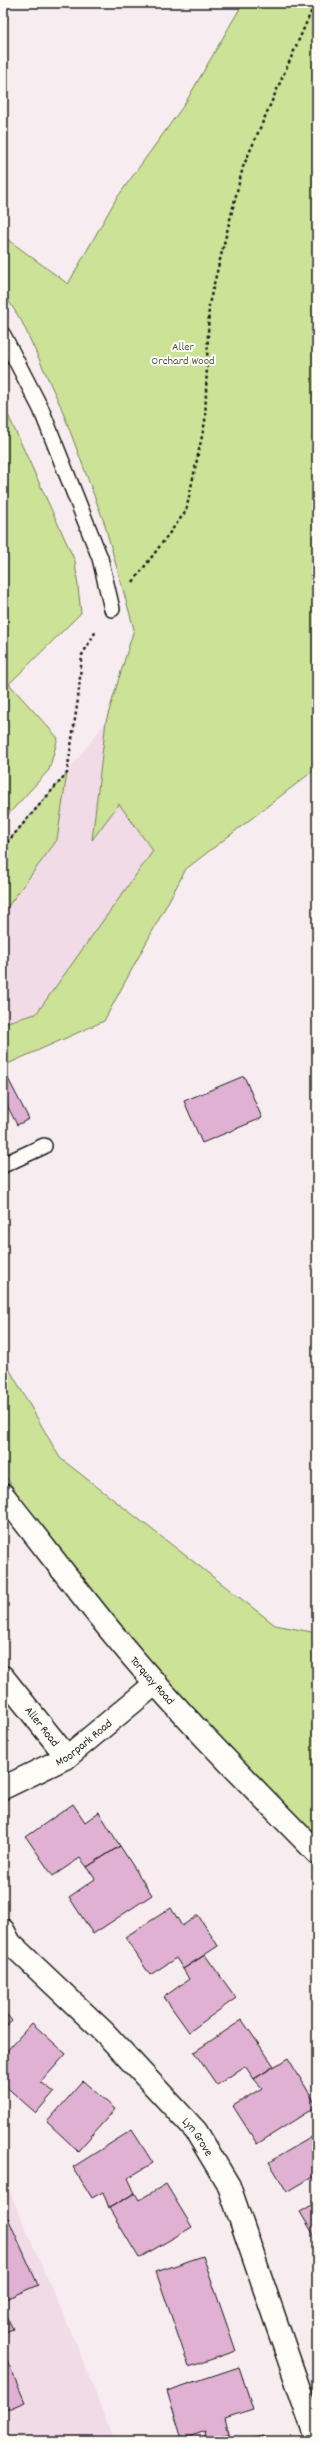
<svg xmlns="http://www.w3.org/2000/svg" width="320" height="2444" font-family="Dekko,sans-serif">
  <rect width="100%" height="100%" fill="#f7edf0"/>
  <filter id="ink" filterUnits="userSpaceOnUse"><feTurbulence type="fractalNoise" baseFrequency=".025" numOctaves="2"/><feDisplacementMap in="SourceGraphic" scale="8" xChannelSelector="R" yChannelSelector="G"/><feConvolveMatrix kernelMatrix="1 2 1 2 8 2 1 2 1" color-interpolation-filters="sRGB"/></filter>
  <g filter="url(#ink)">
    <path fill="#f0dbe7" d="M106,721L92,839L119,804L154,851L36,1014L3,1023V913L57,840L67,773Z
      M3,2177L78,2348L114,2441H3Z"/>
    <path fill="#cbe297" stroke="#747f5a" d="M243,3H317V768L186,869L104,1021L3,1066V1023L36,1014L153,851L119,804L92,840L106,721L134,629L104,522L61,407L22,322L3,292V236L68,284L116,199L184,105Z
      M3,404L75,561L81,613L9,684L58,738L49,770L3,820Z
      M67,773L57,840L3,913V847Z
      M3,1358L60,1458L275,1625L317,1633V1853L115,1635L3,1473Z"/>
    <path fill="#e0b1d2" stroke="#1c1c1c" d="M3,1069L29,1119L17,1125L3,1097Z
      M244,1076L262,1118L202,1143L184,1101Z
      M73,1804L85,1822L99,1812L120,1846L87,1867L80,1858L53,1876L26,1837Z
      M120,1846L152,1895L93,1934L69,1897L95,1879L87,1867Z
      M171,1908L182,1926L198,1915L218,1946L183,1969L176,1958L150,1975L125,1937Z
      M205,1955L236,1998L189,2032L164,1997L189,1979L183,1969Z
      M3,2010L12,2021L3,2029Z
      M242,2020L274,2066L254,2079L245,2066L217,2085L194,2052Z
      M32,2023L66,2054L41,2082L54,2092L36,2113L3,2084V2055Z
      M288,2058L317,2106L257,2144L233,2106L262,2088L254,2079Z
      M83,2081L115,2109L78,2151L47,2122Z
      M132,2130L153,2163L128,2178L135,2193L109,2208L103,2192L92,2198L73,2167Z
      M317,2134V2177L316,2175L287,2192L269,2162Z
      M166,2184L192,2227L139,2258L109,2208L135,2193L139,2200Z
      M317,2202V2240L300,2212Z
      M3,2207L38,2285L3,2300Z
      M203,2256L236,2351L189,2367L156,2272Z
      M3,2309L13,2329L3,2333Z
      M3,2351L25,2402L3,2411Z
      M239,2367L253,2409L225,2418L229,2434L204,2439L206,2431L182,2439L167,2391Z
      M229,2434L231,2441H205L204,2439Z
      M264,2435L265,2441H235Z"/>
    <g fill="none" stroke-linecap="round" stroke-linejoin="round">
      <g stroke="#1c1c1c" stroke-width="18">
        <path id="lane" d="M3,335L41,409L100,558L112,609
          M3,1165L44,1146"/>
      </g>
      <g stroke="#1c1c1c" stroke-width="25">
        <g id="street">
          <path id="s1" d="M3,1677L67,1757"/>
          <path id="s2" d="M3,1788L67,1757L156,1683"/>
          <path id="s3" d="M3,1930L10,1943L104,2032L196,2131L229,2186L317,2441"/>
        </g>
      </g>
      <g stroke="#1c1c1c" stroke-width="25">
        <g id="secondary">
          <path id="s4" d="M3,1495C40,1541 76,1589 114,1635C177,1712 248,1782 317,1853"/>
        </g>
      </g>
      <path stroke="#1c1c1c" stroke-width="2.5" stroke-dasharray="3 3" stroke-linecap="butt" d="M133,582L186,511L205,422L209,304L243,167L315,3
        M3,847L67,773L78,699L82,655L96,631"/>
      <use href="#lane" stroke="#fdfcf7" stroke-width="15"/>
      <use href="#street" stroke="#fdfcf7" stroke-width="22"/>
      <use href="#secondary" stroke="#fdfcf7" stroke-width="22"/>
    </g>
  </g>
  <g text-anchor="middle" stroke-width="4" stroke-linejoin="round" paint-order="stroke">
    <g font-size="12" fill="#515741" stroke="#fdfcf7">
      <text x="183" y="350">Aller<tspan x="183" dy="14">Orchard Wood</tspan></text>
    </g>
    <g font-size="12" fill="#1c1c1c" stroke="#fdfcf7">
      <text dy="4" stroke="none"><textPath href="#s4" startOffset="238">Torquay Road</textPath></text>
      <text dy="4" stroke="none"><textPath href="#s1" startOffset="63">Aller Road</textPath></text>
      <text dy="4" stroke="none"><textPath href="#s2" startOffset="93">Moorpark Road</textPath></text>
      <text dy="4" stroke="none"><textPath href="#s3" startOffset="285">Lyn Grove</textPath></text>
    </g>
  </g>
  <rect width="320" height="2444" fill="none" stroke="#fdfcf7" stroke-width="16"/>
  <rect x="8" y="8" width="304" height="2428" fill="none" stroke="#1c1c1c" stroke-width="1.5" filter="url(#ink)"/>
</svg>
